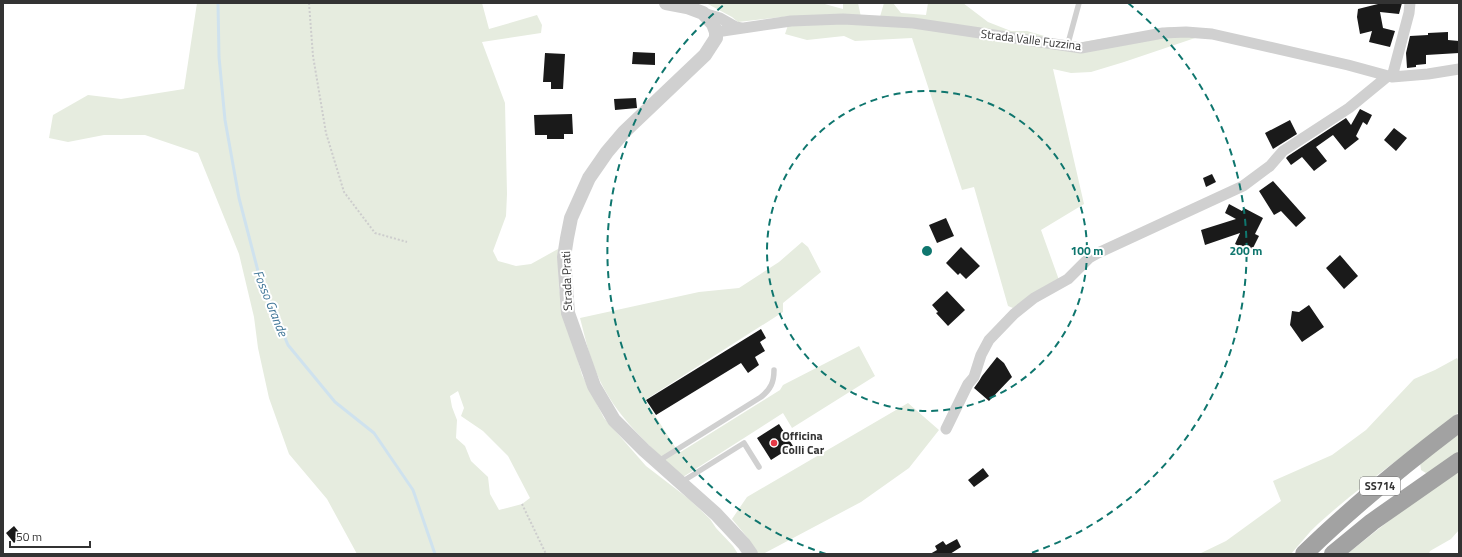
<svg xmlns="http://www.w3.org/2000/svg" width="1462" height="557" font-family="'Titillium Web',sans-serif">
  <rect width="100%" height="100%" fill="#fff"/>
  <path fill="#e6ecdf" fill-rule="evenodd" d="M197,3H482L489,29L537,15L542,25L541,33L482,42L505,103L507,194L506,216L493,251L498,261L516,266L531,264L558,249L559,289L572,339L582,375L604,418L646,466L689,499L710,519L716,528L733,546L738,554H357L327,499L289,454L269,398L258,348L254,317L239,254L198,153L145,135H104L68,142L49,138L53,115L88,95L121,99L184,89ZM458,391L464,408L461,416L483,431L508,456L530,498L522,504L499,510L490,494L488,477L471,461L465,446L456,438L457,420L452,407L450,396Z
    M706,3H821L843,9V3H858L861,17L879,20L884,3H893L901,13L926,15L928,3H963L988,22L1011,31H1027L1072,44L1170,27L1198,37L1124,62L1091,72L1071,73L1053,69L1084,204L1041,230L1059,280L1013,308L1008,306L974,187L962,190L912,38L855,41L844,36L807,40L785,34L791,16L738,22L732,17Z
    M802,242L808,247L821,272L783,303V312L645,400L679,453L780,390L783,385L859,346L875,376L792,428L783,413L683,477C650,446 615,417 597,374C589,356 585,337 580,318L699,292L739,288L779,262Z
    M1457,358L1459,362V412C1413,450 1362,484 1318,524C1308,533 1300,544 1291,554H1199L1226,541L1281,501L1273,481L1332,455L1366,430L1414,379L1435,370Z
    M908,403L939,430L909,468L861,502L763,554H758L747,537L732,519L747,497Z
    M1459,432V456L1431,472L1426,473L1421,470L1420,463Z
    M1459,471V530L1451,539L1430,551L1429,554H1347L1395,516Z"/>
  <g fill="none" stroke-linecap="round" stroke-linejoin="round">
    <path stroke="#cfe2ee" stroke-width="3" d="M218,3L219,57L225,120L239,198L260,279L288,345L335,402L374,433L413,490L435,554"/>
  </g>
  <path fill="#1a1a1a" d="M1382,3H1402L1399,14L1380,12L1383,28L1395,31L1390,47L1369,42L1372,31L1360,34L1357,17L1358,9Z
    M1448,32V40L1459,41V53L1426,55V64L1416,65V67L1407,68L1406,53L1410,36L1428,35V33Z
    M633,52L655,53V65L632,64Z
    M545,53L565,54L563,89H551V82H543Z
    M636,98L637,108L615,110L614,99Z
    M1360,109L1372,115L1367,125L1363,122L1356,136L1359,139L1345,150L1333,135L1316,147L1327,161L1314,171L1302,157L1291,165L1286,158L1288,156L1346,118L1351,125Z
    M572,114L573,134H564V139H547V135H535L534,115Z
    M1290,120L1297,134L1273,149L1265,133Z
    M1394,128L1407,138L1396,151L1384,140Z
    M1212,174L1216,182L1206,187L1203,178Z
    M1273,181L1306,218L1296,227L1281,211L1274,215L1259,191Z
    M1229,204L1242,211L1244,208L1263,218L1255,234L1259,236L1251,252L1235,244L1240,233L1205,245L1201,230L1236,219L1225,213Z
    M946,218L954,236L937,243L929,225Z
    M961,247L980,266L966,279L960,273L958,275L946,263Z
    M1340,255L1358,276L1344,289L1326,268Z
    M947,291L965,310L948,326L936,313L938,312L932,305Z
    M1309,305L1324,327L1302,342L1290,325L1292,311L1299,312Z
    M761,329L766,338L760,342L765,351L755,357L759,365L748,373L741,363L656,415L646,400Z
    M997,357L1004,363L1012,377L989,401L974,388L979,381L982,376Z
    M779,424L793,446L771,460L757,438Z
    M983,468L989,476L974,487L968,480Z
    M14,526L22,536L14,543L6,533Z
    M957,539L961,547L950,554H930L937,550L935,546L943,541L946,545Z"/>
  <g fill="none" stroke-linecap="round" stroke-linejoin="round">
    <path stroke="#cdcdcd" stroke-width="2" stroke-dasharray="2 2" stroke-linecap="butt" d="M309,3L313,56L326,133L344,192L375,233L407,242
      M522,504L546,554"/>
    <path stroke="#d0d0d0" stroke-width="5.5" d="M1067,47L1079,3
      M657,462L761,397C771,389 774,382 774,370
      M680,483L744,443L759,467"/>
    <path stroke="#d0d0d0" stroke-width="11" d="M703,13L720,18L736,27L741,28
      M716,32L791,21L843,19L913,23L1081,48L1163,33L1186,32L1212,34L1348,65L1392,77L1428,74L1459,69
      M1392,77L1409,13L1410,3
      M946,429L968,384L974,377L981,355L989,340L1014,314L1034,298L1068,279L1089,258L1098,253L1243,186L1270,166L1283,151L1349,108L1388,76"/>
    <path stroke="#d0d0d0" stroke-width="14" d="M666,3L687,7L703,13L713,24L716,32V38L705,55L624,132L607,152L589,178L571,218L567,238L564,257L568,313L594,386L614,420L644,450L716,514L744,544L751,554"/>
    <path stroke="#a2a2a2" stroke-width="18" d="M1304,554C1352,507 1405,464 1459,423
      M1333,554L1372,522L1459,461"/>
  </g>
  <g fill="none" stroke="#0f766e" stroke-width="2" stroke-dasharray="7 5">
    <circle cx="927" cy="251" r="160"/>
    <path d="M826 554A319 319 0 0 1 726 3M1128 3A319 319 0 0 1 1028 554"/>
  </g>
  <circle fill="#e63946" stroke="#fff" stroke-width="1.5" cx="774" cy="443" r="4"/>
  <g text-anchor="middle" stroke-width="4" stroke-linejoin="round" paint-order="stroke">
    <rect fill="#fff" stroke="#707070" stroke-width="1" x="1360" y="477" width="40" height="18" rx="3"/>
    <g font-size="11" font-weight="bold" fill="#333">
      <text x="1380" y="490">SS714</text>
    </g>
    <g font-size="12" fill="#333" stroke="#fff">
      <text transform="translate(1031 40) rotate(7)" y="4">Strada Valle Fuzzina</text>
      <text transform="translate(567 281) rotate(-92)" y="4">Strada Prati</text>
    </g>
    <g font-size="12" font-weight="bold" fill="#333" stroke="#fff" text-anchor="start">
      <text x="782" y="440">Officina<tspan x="782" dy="14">Colli Car</tspan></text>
    </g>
    <g font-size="13" font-style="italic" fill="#3f7597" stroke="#fff">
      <text transform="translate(271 303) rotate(68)" y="5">Fosso Grande</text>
    </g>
  </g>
  <circle cx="927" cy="251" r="6" fill="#0f766e" stroke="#fff" stroke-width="2"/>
  <g font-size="12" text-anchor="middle" font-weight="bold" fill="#0f766e" stroke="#fff" stroke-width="4" stroke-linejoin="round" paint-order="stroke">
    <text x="1087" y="255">100 m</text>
    <text x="1246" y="255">200 m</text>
  </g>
  <rect width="1462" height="557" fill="none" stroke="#333333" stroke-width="8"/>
  <path d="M10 541v6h80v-6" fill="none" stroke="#333333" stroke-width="2"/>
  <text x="16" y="541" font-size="12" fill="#333333" stroke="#ffffff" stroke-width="3" paint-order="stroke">50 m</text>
</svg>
